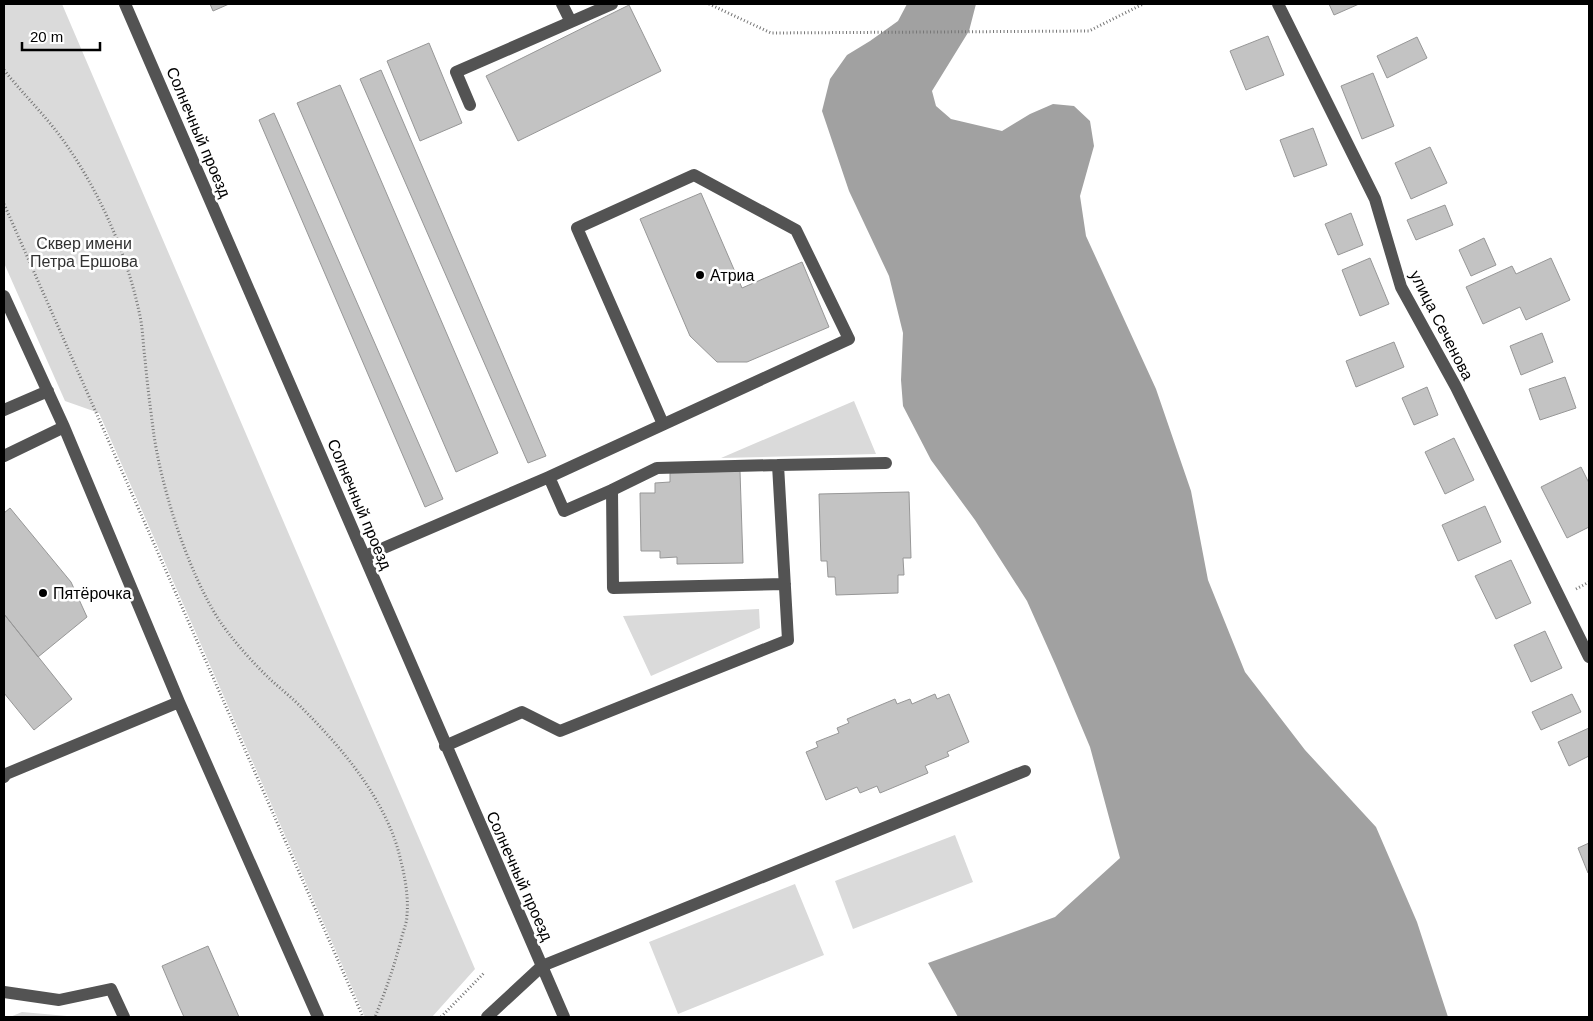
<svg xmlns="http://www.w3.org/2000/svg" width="1593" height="1021" font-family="Arial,sans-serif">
  <rect width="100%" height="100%" fill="#fff"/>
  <path fill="#dadada" d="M4,4H62L475,969L432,1017H365L99,413L65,401L4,263Z
    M854,401L876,454L721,458Z
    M759,609L760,628L651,676L623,616Z
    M955,835L973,882L853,929L835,881Z
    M795,884L824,955L678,1014L649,942Z
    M22,1012L67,1016V1017H10Z"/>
  <path fill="#a1a1a1" d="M907,4H976L969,31L932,91L936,106L951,119L1002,131L1030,114L1053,104L1074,106L1090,121L1094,146L1080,196L1086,236L1156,389L1191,491L1208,580L1245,672L1305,750L1376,827L1417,922L1448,1017H958L928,963L1055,917L1120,858L1090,747L1056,666L1027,601L975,520L931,460L903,406L901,380L903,333L889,276L849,191L822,111L830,79L847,55L870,41L898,21Z"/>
  <path fill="#c3c3c3" stroke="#979797" d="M210,4H229L213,11Z
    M1329,4H1359L1334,15Z
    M629,5L661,71L518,141L486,76Z
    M1268,36L1284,75L1246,90L1230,51Z
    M1417,37L1427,58L1387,78L1377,56Z
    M429,43L462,123L420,141L387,61Z
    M381,70L546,456L528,463L360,79Z
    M1373,73L1394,126L1362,139L1341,86Z
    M340,85L498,453L456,472L297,103Z
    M274,113L443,499L425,507L259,120Z
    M1313,128L1327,165L1294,177L1280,140Z
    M1430,147L1447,183L1411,199L1395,163Z
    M701,193L742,288L802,262L829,327L747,362H717L690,336L640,219Z
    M1445,205L1453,225L1416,240L1407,220Z
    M1351,213L1363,245L1338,255L1325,224Z
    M1484,238L1496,265L1471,276L1459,250Z
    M1370,258L1389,304L1360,316L1342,270Z
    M1551,258L1570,300L1526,320L1520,307L1483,324L1466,287L1512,266L1516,274Z
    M1542,333L1553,362L1521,375L1510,346Z
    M1394,342L1404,367L1356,387L1346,361Z
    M1565,377L1576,408L1540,420L1529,389Z
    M1427,387L1438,415L1414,425L1402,398Z
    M1454,438L1474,480L1445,494L1425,452Z
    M1581,467L1589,483V527L1567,538L1541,487Z
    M740,471L743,563L677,564V557L660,558V551H641L640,493H655V483L670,482V473Z
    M909,492L911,558H903L904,575H898V593L836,595L835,577H828L827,561H821L819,494Z
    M1485,506L1501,542L1458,561L1442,525Z
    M10,508L71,582L87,617L38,657L4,614V513Z
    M1511,560L1531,603L1496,619L1475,576Z
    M4,614L72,699L34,730L4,693Z
    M1545,631L1562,668L1531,682L1514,645Z
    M935,694L937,699L949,694L969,742L947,752L949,756L925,766L928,773L880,793L877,786L860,793L857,787L826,800L806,752L818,747L816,742L839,733L837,728L849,723L847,719L895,699L897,704L910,699L912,704Z
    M1572,694L1581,712L1541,730L1532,712Z
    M1589,728V756L1569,766L1558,742Z
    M1589,843V873H1588L1578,848Z
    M208,946L239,1017H184L179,1006L162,966Z"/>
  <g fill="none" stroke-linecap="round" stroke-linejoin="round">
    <path stroke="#757575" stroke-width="3" stroke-dasharray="1 2.5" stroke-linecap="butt" d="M709,4L771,33L1089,31L1143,4
      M4,70C23,94 45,115 63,140C100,192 127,254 140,316C143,330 143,345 145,359C147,382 150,405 153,428C160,485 188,572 219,620C234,642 253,663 272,681C281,689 291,697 300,706C340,746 379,791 397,846C403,868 409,892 407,915C407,922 404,929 402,936C395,964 386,990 375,1017
      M4,204L363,1017
      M1576,589L1589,582
      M441,1017L484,973"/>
    <path stroke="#535353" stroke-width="12" d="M125,4L564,1017
      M562,4L571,22
      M1278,4L1375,199L1401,287L1456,387L1589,657
      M470,105L456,72L612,4
      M4,296L64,427L179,702L318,1017
      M4,410L48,391
      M4,456L64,427
      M778,465L657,468L612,490L613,588L785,584
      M549,477L849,339L796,230L694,175L577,228L663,424
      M365,556L549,477L564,511L612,490
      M445,746L522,712L560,731L788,640L778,465L886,463
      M4,777L6,774L179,702
      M4,992L59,1000L111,989L124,1017
      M487,1017L542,966L1025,771"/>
  </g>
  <g fill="#000" stroke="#fff" stroke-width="2">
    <circle cx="700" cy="275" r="5"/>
    <circle cx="43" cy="593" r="5"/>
  </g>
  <g text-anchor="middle" stroke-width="5" stroke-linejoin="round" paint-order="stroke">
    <g font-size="16" fill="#000" stroke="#fff">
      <text transform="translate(199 132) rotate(67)" y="6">Солнечный проезд</text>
      <text transform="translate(1442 325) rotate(63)" y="6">улица Сеченова</text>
      <text transform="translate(360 504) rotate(67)" y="6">Солнечный проезд</text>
      <text transform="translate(520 876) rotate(66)" y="6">Солнечный проезд</text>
    </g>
    <g font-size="16" fill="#313131" stroke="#fff">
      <text x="84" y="249">Сквер имени<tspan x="84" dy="18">Петра Ершова</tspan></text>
    </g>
    <g font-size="16" fill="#000" stroke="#fff" text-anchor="start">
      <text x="710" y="281">Атриа</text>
      <text x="53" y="599">Пятёрочка</text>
    </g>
  </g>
  <rect width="1593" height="1021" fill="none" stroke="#000000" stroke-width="10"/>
  <path d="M22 42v8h78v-8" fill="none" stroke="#000000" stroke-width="2.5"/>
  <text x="30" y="42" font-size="15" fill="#000000" stroke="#ffffff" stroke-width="4" paint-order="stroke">20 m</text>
</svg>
